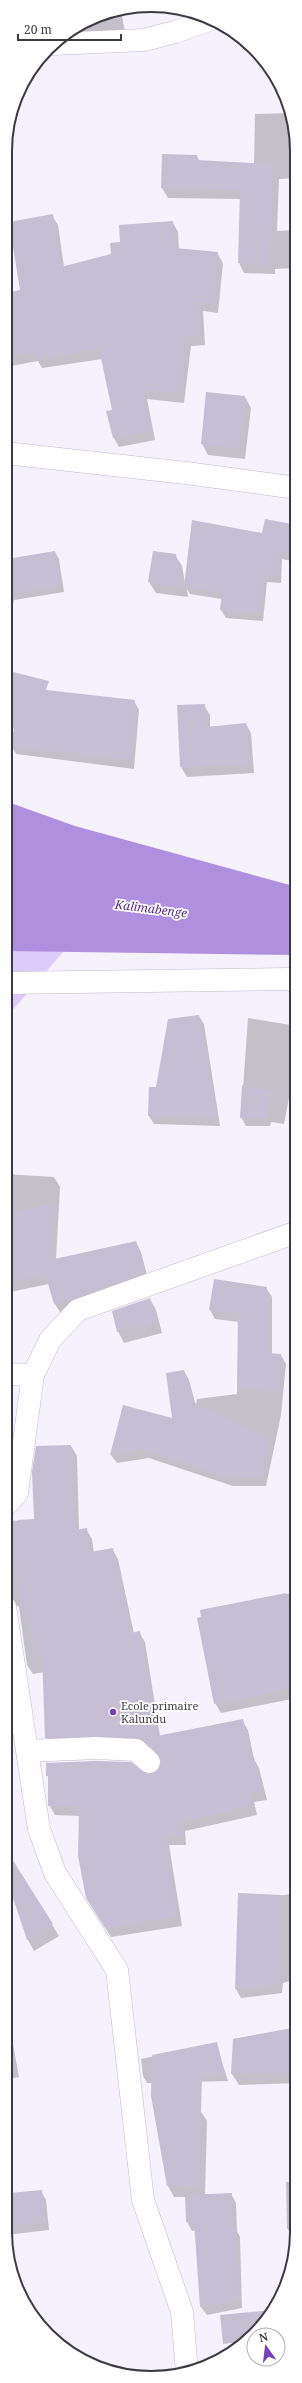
<svg xmlns="http://www.w3.org/2000/svg" width="302" height="2383" font-family="'Noto Serif',serif">
  <rect width="100%" height="100%" fill="#f5f1fd"/>
  <path fill="#ddcbfc" d="M5,951H64L5,1019Z"/>
  <path fill="#ae90de" d="M5,801L75,826L297,887V955L5,951Z"/>
  <path fill="#0003" d="M121,10L126,38L59,39L104,13Z
    M290,113L297,142V178L279,179L277,231L297,230V268L275,269V274L244,273L239,263L241,199L168,198L162,188L197,156L200,162L254,164L255,114Z
    M52,216L58,225L64,267L112,255L121,243L173,223L178,232L179,250L217,253L223,263L218,313L203,311L205,345L191,346L184,403L147,399L155,440L119,447L114,438L108,412L114,410L102,359L42,368L38,361L5,367V294L22,291Z
    M245,397L251,408L245,459L208,455L202,444Z
    M297,526V562L282,559L281,583L267,582L263,621L226,618L221,610L222,599L190,594L187,589L188,597L156,593L149,582L175,555L182,566L185,583L263,534Z
    M55,552L59,559L64,592L14,600L5,639V562Z
    M134,701L139,710L134,769L16,754L11,745Z
    M204,705L210,715V727L246,724L251,733L254,773L187,777L181,767L178,706Z
    M199,1016L204,1024L220,1126L154,1124L149,1116Z
    M248,1018L297,1026V1088L291,1087L284,1124L271,1122L270,1126H246L241,1117Z
    M5,1174L54,1177L60,1187L56,1259L136,1242L141,1252L149,1283L61,1314L55,1304L49,1284L5,1293Z
    M266,1288L272,1297V1355H281L286,1364L281,1415L266,1486H233L149,1458L117,1463L111,1455L173,1419L184,1371L189,1380L196,1406L197,1399L237,1394L239,1322L215,1319L210,1310Z
    M150,1299L156,1310L162,1333L124,1343L118,1331Z
    M71,1446L77,1456L79,1530L86,1529L92,1539L94,1553L112,1549L118,1559L134,1634L139,1632L145,1642L160,1736L242,1720L248,1730L254,1759L259,1768L267,1800L254,1802L257,1815L185,1831L186,1845H169L182,1926L111,1937L93,1908L80,1816L55,1815L49,1805V1779L47,1775L140,1772L153,1775L162,1765L160,1759L151,1751L52,1747L46,1737L44,1672L33,1674L27,1665L19,1607L16,1605L5,1607V1521L35,1520Z
    M297,1592V1698L221,1713L215,1703L201,1610Z
    M9,1856L59,1936L34,1951L28,1940L5,1871Z
    M297,1893V1979L283,1983L282,1993L241,1998L236,1989L239,1894L271,1897Z
    M6,2025L11,2033L19,2077L5,2080Z
    M297,2028V2083L239,2085L232,2074L234,2039Z
    M216,2043L228,2081L147,2083L143,2076L141,2059Z
    M200,2110L207,2121L205,2195L231,2194L236,2203L237,2231L240,2237L242,2308L207,2315L201,2307L196,2230L192,2231L187,2222L186,2197H174L168,2186Z
    M297,2148V2238H293L287,2228L286,2182H291Z
    M41,2191L46,2200L49,2230L6,2235L5,2195Z"/>
  <path fill="#c6bfd4" d="M162,154L197,155V160L272,164L270,265L238,263L240,190L161,188Z
    M53,214L61,267L111,254L110,243L120,242L119,225L173,221L175,248L218,252L213,303L198,302L200,336L186,337L179,393L142,390L150,430L113,438L106,411L112,410L99,349L36,359L35,352L5,357V293L20,290L9,222Z
    M206,392L245,396L239,448L201,444Z
    M265,519L297,525V555L278,552L277,575H263L259,613L220,610L222,592L184,587L192,520L262,533Z
    M55,551L61,586L12,593L7,559Z
    M153,551L176,554L182,587L148,582Z
    M5,670L49,681L46,690L135,700L130,760L10,746L14,729L12,728L13,723L5,722Z
    M205,704L206,727L246,723L250,764L180,767L177,705Z
    M199,1015L216,1117L148,1116L149,1087H156L168,1019Z
    M242,1085L272,1091L266,1118H240Z
    M53,1204L50,1260L136,1241L144,1273L54,1304L45,1274L5,1282V1214Z
    M214,1279L267,1287L268,1353L281,1354L278,1391L237,1387L238,1314L209,1310Z
    M150,1298L156,1322L117,1332L112,1311Z
    M184,1370L194,1410L195,1403L270,1439L261,1477H227L143,1449L110,1455L123,1405L172,1418L166,1373Z
    M71,1445L75,1530L87,1528L90,1552L113,1548L131,1633L140,1631L157,1736L243,1719L251,1758L254,1757L262,1790L249,1792L252,1805L180,1822L181,1836H164L177,1916L105,1928L86,1898L78,1856L79,1806H48V1776H46V1763L96,1761L131,1762L147,1774L158,1770L161,1759L144,1741L137,1738L95,1736L45,1738L42,1653L35,1655L26,1608H22L9,1528L18,1525V1520L34,1519L32,1472L36,1446Z
    M286,1593L297,1647V1687L214,1704L197,1618L201,1617L200,1610Z
    M9,1854L53,1924L27,1940L5,1874V1856Z
    M238,1893L281,1895L279,1953H280L278,1985L235,1989Z
    M297,2027V2072L231,2074L233,2039Z
    M217,2042L225,2074L202,2075L199,2187L167,2186L151,2096L152,2055Z
    M42,2190L45,2222L13,2225L10,2193Z
    M232,2193V2227H236L238,2300L200,2307L194,2222H186L185,2195Z
    M272,2310L248,2341L223,2344L220,2315Z"/>
  <g fill="none" stroke-linecap="round" stroke-linejoin="round">
    <g stroke="#c1bacf" stroke-width="23">
      <path id="minor" d="M53,44L144,40L175,32L212,19
        M5,453L186,473L297,488
        M5,983L288,979L297,983
        M5,1374L33,1375
        M5,1506L17,1493L33,1375L50,1340L78,1310L297,1232
        M5,1607L39,1829L55,1873L117,1970L143,2200L182,2312L187,2372
        M27,1751L96,1748L136,1750L149,1762"/>
    </g>
    <use href="#minor" stroke="#fff" stroke-width="22"/>
  </g>
  <circle fill="#7740b7" stroke="#fff" stroke-width="1.5" cx="113" cy="1712" r="4"/>
  <g text-anchor="middle" stroke-width="3.5" stroke-linejoin="round" paint-order="stroke">
    <g font-size="11" fill="#3c3a42" stroke="#fff" text-anchor="start">
      <text x="121" y="1710">Ecole primaire<tspan x="121" dy="13">Kalundu</tspan></text>
    </g>
    <g font-size="12" font-style="italic" fill="#562c87" stroke="#fff">
      <text transform="translate(151 909) rotate(7)" y="4">Kalimabenge</text>
    </g>
  </g>
  <path d="M0 0H302V2383H0ZM151 12H151A139 139 0 0 1 290 151V2232A139 139 0 0 1 151 2371H151A139 139 0 0 1 12 2232V151A139 139 0 0 1 151 12Z" fill="#fff" fill-rule="evenodd"/>
  <path fill="none" stroke="#3c3a42" stroke-width="2" d="M151 12H151A139 139 0 0 1 290 151V2232A139 139 0 0 1 151 2371H151A139 139 0 0 1 12 2232V151A139 139 0 0 1 151 12Z"/>
  <g transform="translate(266 2347) rotate(346)"><circle r="19" fill="#ffffff" stroke="#b1b0b3"/>
  <path d="M0-3L7 15L0 10L-7 15Z" fill="#7740b7"/>
  <text y="-6" font-size="11" font-weight="bold" text-anchor="middle" fill="#3c3a42">N</text>
  </g>
  <path d="M18 34v6h103v-6" fill="none" stroke="#3c3a42" stroke-width="2"/>
  <text x="24" y="34" font-size="12" fill="#3c3a42" stroke="#ffffff" stroke-width="3" paint-order="stroke">20 m</text>
</svg>
